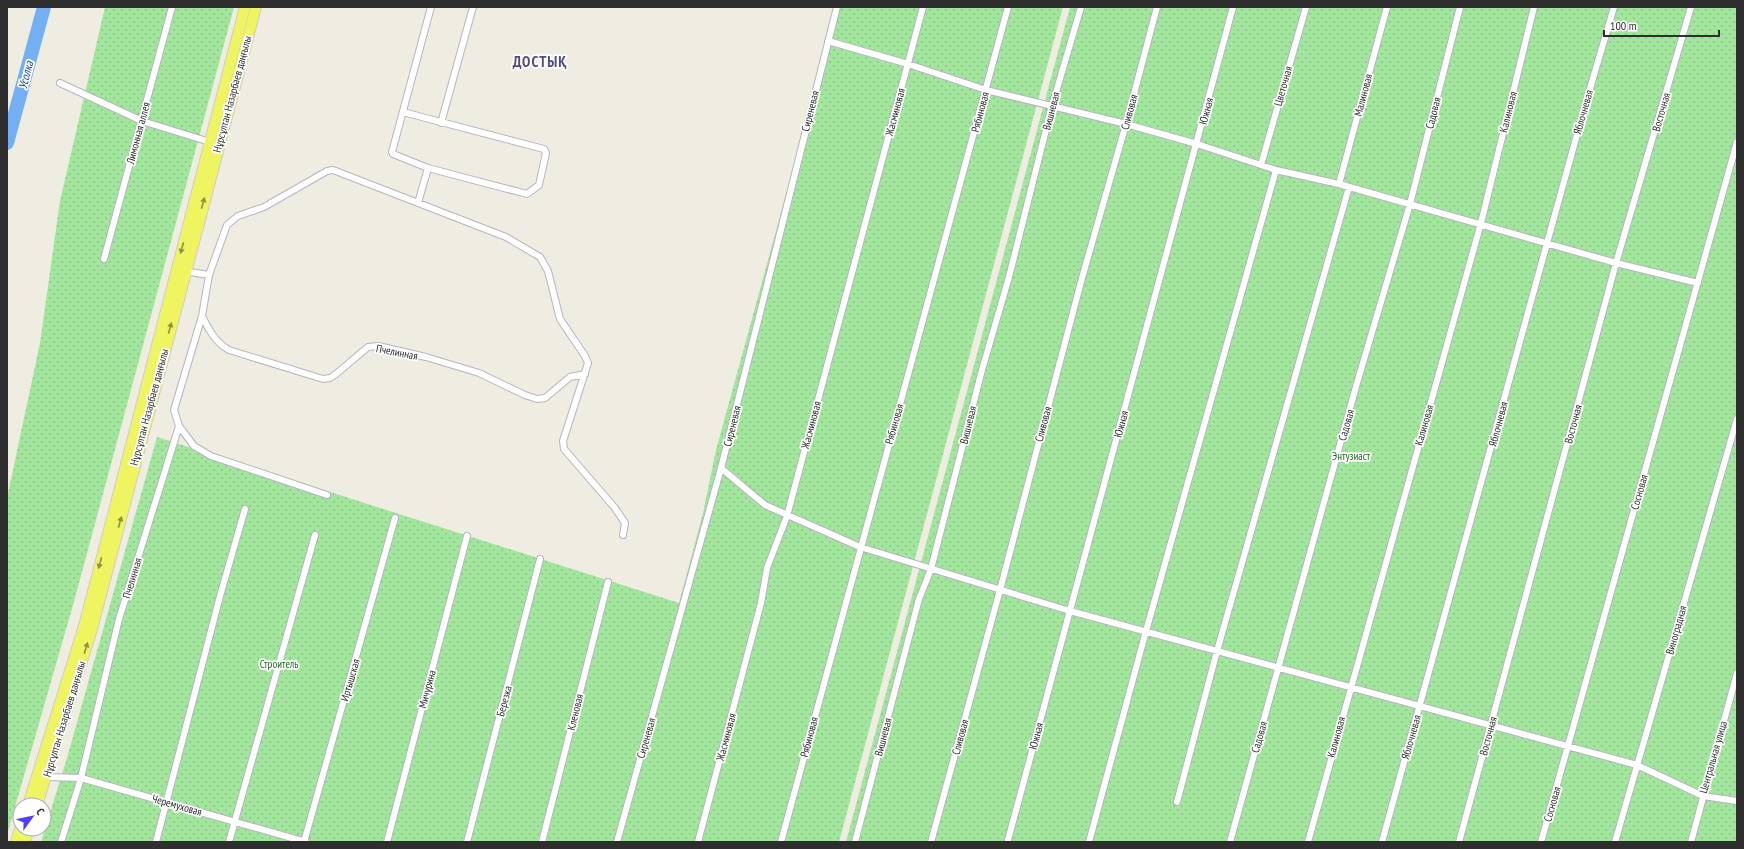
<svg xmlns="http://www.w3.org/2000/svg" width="1744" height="849" font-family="'PT Sans Narrow',sans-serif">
  <defs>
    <pattern id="park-dots" width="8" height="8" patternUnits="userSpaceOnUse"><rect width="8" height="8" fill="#a2e69d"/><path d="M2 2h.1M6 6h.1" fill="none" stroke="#8cc688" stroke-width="1.8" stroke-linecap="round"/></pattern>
  </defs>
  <rect width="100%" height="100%" fill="#efede1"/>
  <path fill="url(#park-dots)" d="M105,7H234L75,598L7,835V498L40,343L60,201Z
    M839,7H1063L839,842H41L67,758L157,437L679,603L703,513L716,450L828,41Z
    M1070,7H1737V842H846Z"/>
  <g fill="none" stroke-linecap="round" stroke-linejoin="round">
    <path stroke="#73aff2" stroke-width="14" d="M7,143L44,7"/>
    <g stroke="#b5b4c1" stroke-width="8">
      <path id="street" d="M828,41L908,64L986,90L1126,124L1197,144L1276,170L1339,184L1616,263L1698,283
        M60,83L142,121L210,142
        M403,112L544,149L546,153L539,185L527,194L428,168L393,154L392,152L431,7
        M441,123L473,7
        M1261,165L1306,7
        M1339,184L1387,7
        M418,203L428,168
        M104,259L172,7
        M184,271L209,275
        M202,316C209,330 215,342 229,350L323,379L330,378L336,374L368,347L378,346L426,357L479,373L525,395L537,399L545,398L570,377L585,374
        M179,426L194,446L211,456L327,495
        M721,468L765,505L860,547L1070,611L1637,765L1703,796L1737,801
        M46,777L81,778L306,842
        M1177,802L1217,651L1349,187
        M1008,840L1233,7
        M61,842L81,778L119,619L179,426L174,410L202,316L209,275L227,225L238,216L264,207L327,171L333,170L506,237L540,257L548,271L560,319L585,356L588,363L563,441L564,449L615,508L625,523L623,535
        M156,842L220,596L245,509
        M229,842L315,535
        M304,842L395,518
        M387,842L467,536
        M467,842L540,559
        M542,842L608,582
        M617,842L721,468L837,7
        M698,842L761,603L767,568L787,516L923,7
        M781,842L1008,7
        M855,842L919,599L931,569L982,370L1009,277L1052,106L1081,7
        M931,842L1000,590L1082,278L1126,124L1157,7
        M1089,842L1146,631L1276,170
        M1230,842L1357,383L1410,204L1460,7
        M1308,842L1481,223L1534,7
        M1382,842L1584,109L1614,7
        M1459,842L1616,263L1691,7
        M1541,842L1737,142
        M1615,842L1737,419
        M1691,842L1737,673"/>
    </g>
    <g stroke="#cdcdcd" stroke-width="12">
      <path id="primary" d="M28,805L84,626L245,7
        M37,805L92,629L256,7
        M16,842L20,829
        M25,842L29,829"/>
    </g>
    <use href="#street" stroke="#fff" stroke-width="6"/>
    <use href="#primary" stroke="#eff461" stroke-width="10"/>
  </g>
  <defs><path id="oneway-solid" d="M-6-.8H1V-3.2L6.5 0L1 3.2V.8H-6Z"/></defs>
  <g fill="#8e9148">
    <use href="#oneway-solid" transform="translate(203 203) rotate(-75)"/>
    <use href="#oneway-solid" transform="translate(182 248) rotate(105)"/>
    <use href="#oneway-solid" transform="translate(170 328) rotate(-75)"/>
    <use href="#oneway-solid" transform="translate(120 522) rotate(-75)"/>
    <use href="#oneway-solid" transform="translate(100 563) rotate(105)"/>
    <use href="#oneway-solid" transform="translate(86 648) rotate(-73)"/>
  </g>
  <g text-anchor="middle" stroke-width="3.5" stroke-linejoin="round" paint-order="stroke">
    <g font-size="11" fill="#2e2e2e" stroke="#fff">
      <text transform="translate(1283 86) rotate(-74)" y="4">Цветочная</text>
      <text transform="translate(232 94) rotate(-75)" y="4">Нұрсұлтан Назарбаев даңғылы</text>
      <text transform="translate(1363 95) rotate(-75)" y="4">Малиновая</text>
      <text transform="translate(810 111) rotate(-76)" y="4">Сиреневая</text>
      <text transform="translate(1051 111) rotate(-75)" y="4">Вишневая</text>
      <text transform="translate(1206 111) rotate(-75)" y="4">Южная</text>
      <text transform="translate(895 112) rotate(-75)" y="4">Жасминовая</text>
      <text transform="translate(980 112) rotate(-75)" y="4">Рябиновая</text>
      <text transform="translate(1129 112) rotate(-75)" y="4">Сливовая</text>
      <text transform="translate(1508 112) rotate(-76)" y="4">Калиновая</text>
      <text transform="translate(1583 112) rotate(-74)" y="4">Яблочневая</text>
      <text transform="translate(1661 112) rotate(-74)" y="4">Восточная</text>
      <text transform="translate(1433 113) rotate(-76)" y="4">Садовая</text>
      <text transform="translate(138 133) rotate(-75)" y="4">Лимонная аллея</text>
      <text transform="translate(397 352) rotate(11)" y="4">Пчелинная</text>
      <text transform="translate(149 407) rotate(-75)" y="4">Нұрсұлтан Назарбаев даңғылы</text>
      <text transform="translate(894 424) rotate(-74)" y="4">Рябиновая</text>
      <text transform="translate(1043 424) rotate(-75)" y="4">Сливовая</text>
      <text transform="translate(1121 424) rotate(-75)" y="4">Южная</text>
      <text transform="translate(1498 424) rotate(-75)" y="4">Яблочневая</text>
      <text transform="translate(1573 424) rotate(-75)" y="4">Восточная</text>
      <text transform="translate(811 425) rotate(-75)" y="4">Жасминовая</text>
      <text transform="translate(968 425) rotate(-76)" y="4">Вишневая</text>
      <text transform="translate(1346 425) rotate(-74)" y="4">Садовая</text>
      <text transform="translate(1424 425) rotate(-74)" y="4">Калиновая</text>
      <text transform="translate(732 426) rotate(-76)" y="4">Сиреневая</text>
      <text transform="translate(1639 492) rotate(-74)" y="4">Сосновая</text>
      <text transform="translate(132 578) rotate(-73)" y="4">Пчелинная</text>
      <text transform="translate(1676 630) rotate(-74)" y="4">Виноградная</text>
      <text transform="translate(350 680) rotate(-74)" y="4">Иртышская</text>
      <text transform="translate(427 689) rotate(-75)" y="4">Мичурина</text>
      <text transform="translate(504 701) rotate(-75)" y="4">Березка</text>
      <text transform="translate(575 712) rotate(-76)" y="4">Кленовая</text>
      <text transform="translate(64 719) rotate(-73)" y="4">Нұрсұлтан Назарбаев даңғылы</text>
      <text transform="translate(1036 736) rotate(-75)" y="4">Южная</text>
      <text transform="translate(1488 736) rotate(-75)" y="4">Восточная</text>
      <text transform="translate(726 737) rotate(-75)" y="4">Жасминовая</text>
      <text transform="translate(809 737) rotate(-75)" y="4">Рябиновая</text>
      <text transform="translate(883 737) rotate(-75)" y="4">Вишневая</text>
      <text transform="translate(960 737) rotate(-75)" y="4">Сливовая</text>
      <text transform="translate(1259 737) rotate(-74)" y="4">Садовая</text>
      <text transform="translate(1336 737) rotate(-75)" y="4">Калиновая</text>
      <text transform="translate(1411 737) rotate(-74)" y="4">Яблочневая</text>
      <text transform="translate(646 738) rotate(-74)" y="4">Сиреневая</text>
      <text transform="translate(1713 757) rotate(-74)" y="4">Центральная улица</text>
      <text transform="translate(1552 804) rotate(-74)" y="4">Сосновая</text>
      <text transform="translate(177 805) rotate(16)" y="4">Черемуховая</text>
    </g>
    <g font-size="11" fill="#1a6f1f" stroke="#fff">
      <text x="1351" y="460">Энтузиаст</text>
      <text x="279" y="668">Строитель</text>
    </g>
    <g font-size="12" font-style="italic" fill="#0b47a4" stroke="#fff">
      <text transform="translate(26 75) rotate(-75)" y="4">Усолка</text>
    </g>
    <g font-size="15" font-weight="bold" letter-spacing="1" fill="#514c80" stroke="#fff">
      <text x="540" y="67">ДОСТЫҚ</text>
    </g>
  </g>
  <rect width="1744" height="849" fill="none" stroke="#2e2e2e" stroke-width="16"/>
  <g transform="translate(32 817) rotate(57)"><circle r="19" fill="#ffffff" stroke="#ababab"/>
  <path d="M0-3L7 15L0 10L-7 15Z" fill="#4e3ffd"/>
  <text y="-6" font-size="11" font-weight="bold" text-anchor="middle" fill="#2e2e2e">С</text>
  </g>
  <path d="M1604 30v6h115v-6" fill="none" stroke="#2e2e2e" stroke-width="2"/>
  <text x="1610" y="30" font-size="12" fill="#2e2e2e" stroke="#ffffff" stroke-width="3" paint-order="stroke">100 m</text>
</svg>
